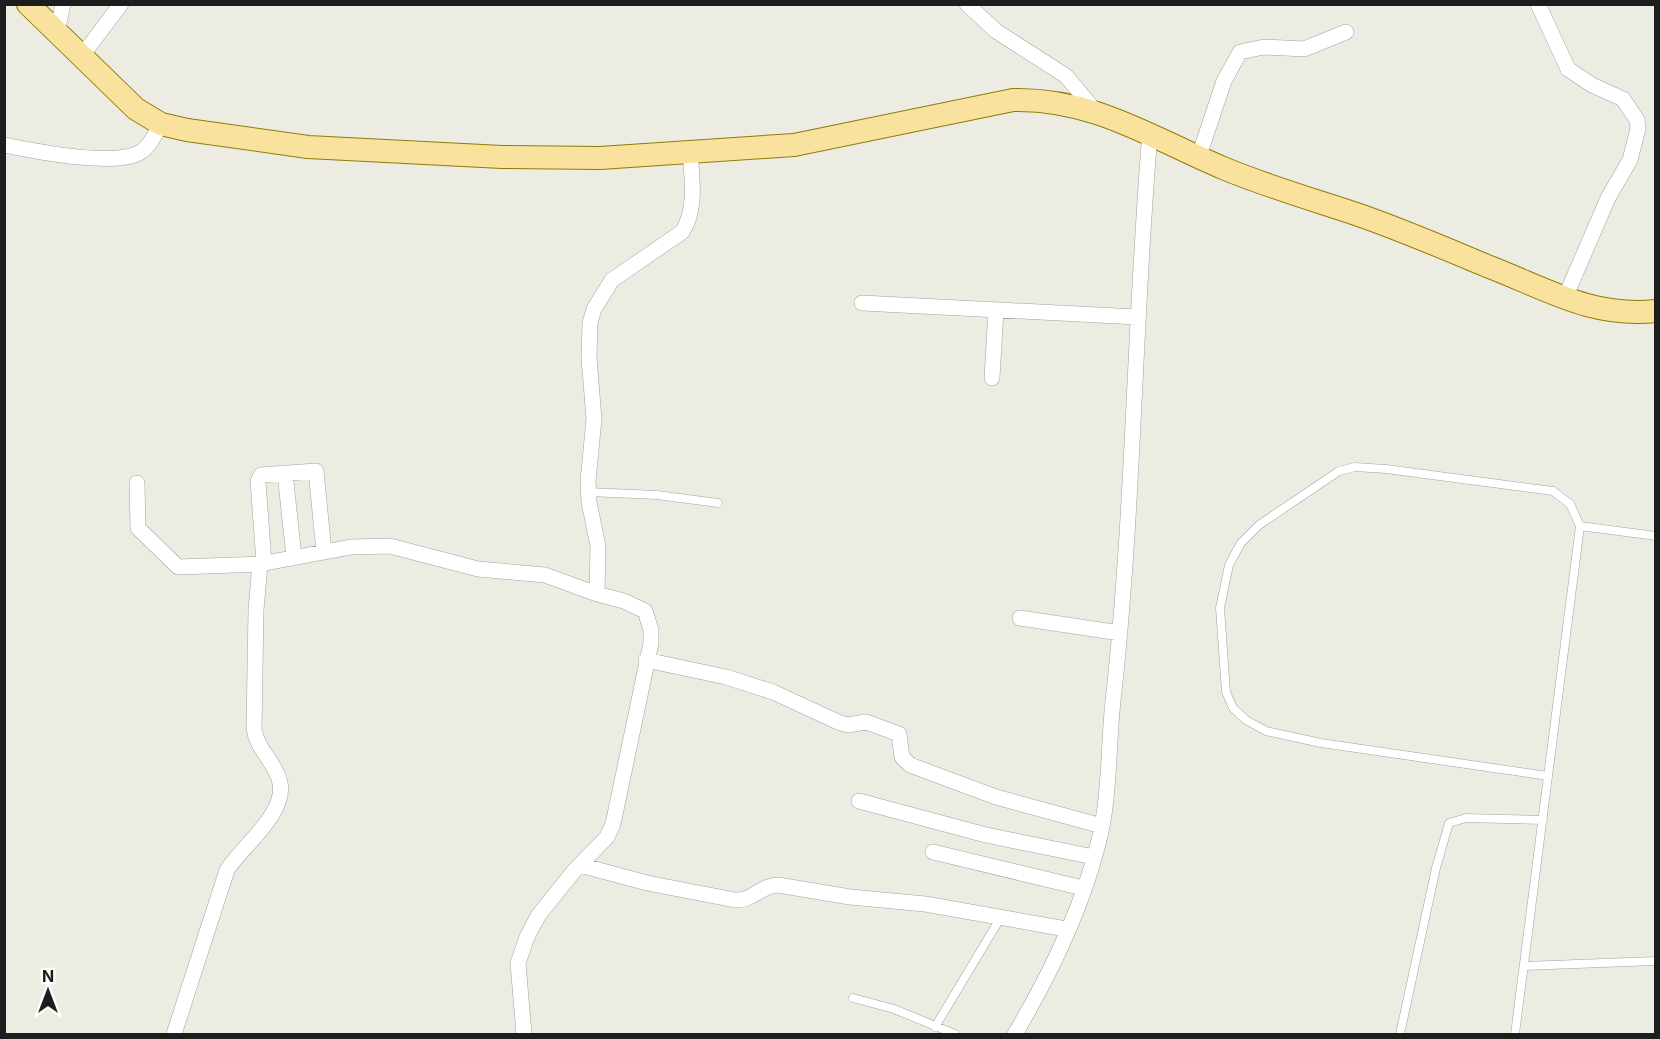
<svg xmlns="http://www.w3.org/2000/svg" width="1660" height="1039" font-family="Inter,sans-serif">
  <rect width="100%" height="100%" fill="#edece3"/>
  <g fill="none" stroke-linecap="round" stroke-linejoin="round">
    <g stroke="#a1a1a1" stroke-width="9">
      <path id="service" d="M588,492L657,495L718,503
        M1548,776L1321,743L1266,731L1246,720L1233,708L1226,692L1220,608L1229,565L1241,543L1259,525L1339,471L1355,467L1386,469L1553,491L1570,504L1580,526
        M1524,966L1656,961
        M853,998L894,1009L955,1034
        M935,1027L1001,917
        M1400,1034L1436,868L1449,823L1466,818L1543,820
        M1515,1034L1580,526L1656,536"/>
    </g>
    <g stroke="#a1a1a1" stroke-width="16">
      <path id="minor" d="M967,4L996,31L1066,76L1096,112
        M1538,4L1568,69L1592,85L1623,99L1637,120L1638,129L1630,160L1608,198L1564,300
        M57,33L63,4
        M81,57L121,4
        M4,145C36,151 111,167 139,153C150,147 155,134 161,124
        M1199,156L1224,81L1240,52L1264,47L1304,49L1346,32
        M862,303L1137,317
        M992,378L996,310
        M285,473L294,557
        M137,483L138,528L178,567L260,564
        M264,563L258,481L261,475L316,471L324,552
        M1020,618L1120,633
        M646,660L726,677L773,692L838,722L847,725L866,722L899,734L902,757L910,765L996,797L1102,826
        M859,801L986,835L1094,857
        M933,852L1083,888
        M580,865L647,883L735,900C753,901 761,885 778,885L850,897L925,904L1066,929
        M174,1034L227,870C243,845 290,811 279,779C273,760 257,749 254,729L256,610L260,564L351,547L390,546L478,569L545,575L597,594
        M524,1034L518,963L527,937L538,916L574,871L607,837L613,824L651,643V630L645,611L624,601L597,594L598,546L589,502L588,481L594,419L589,358L590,323L594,309L612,280L682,232C697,210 692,178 690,152
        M1015,1034C1048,978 1082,908 1098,844C1110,800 1108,747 1113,701C1134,512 1134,322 1150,133"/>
    </g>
    <g stroke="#8f7c06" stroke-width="24">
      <path id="primary" d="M28,4L136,109L161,124L187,130L308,147L502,157L600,158L794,145L1013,100C1093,98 1152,138 1223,168C1266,186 1311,199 1356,214C1400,229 1444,248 1487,266C1545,288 1591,318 1656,311"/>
    </g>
    <use href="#service" stroke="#fff" stroke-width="8"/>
    <use href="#minor" stroke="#fff" stroke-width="15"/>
    <use href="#primary" stroke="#f8e29d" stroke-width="22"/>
  </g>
  <rect width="1660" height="1039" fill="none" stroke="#1d1d1d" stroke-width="12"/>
  <g transform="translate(48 991)" stroke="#ffffff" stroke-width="4.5" paint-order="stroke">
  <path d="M0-4.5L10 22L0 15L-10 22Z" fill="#1d1d1d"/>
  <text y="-9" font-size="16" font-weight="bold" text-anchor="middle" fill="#1d1d1d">N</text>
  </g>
</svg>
